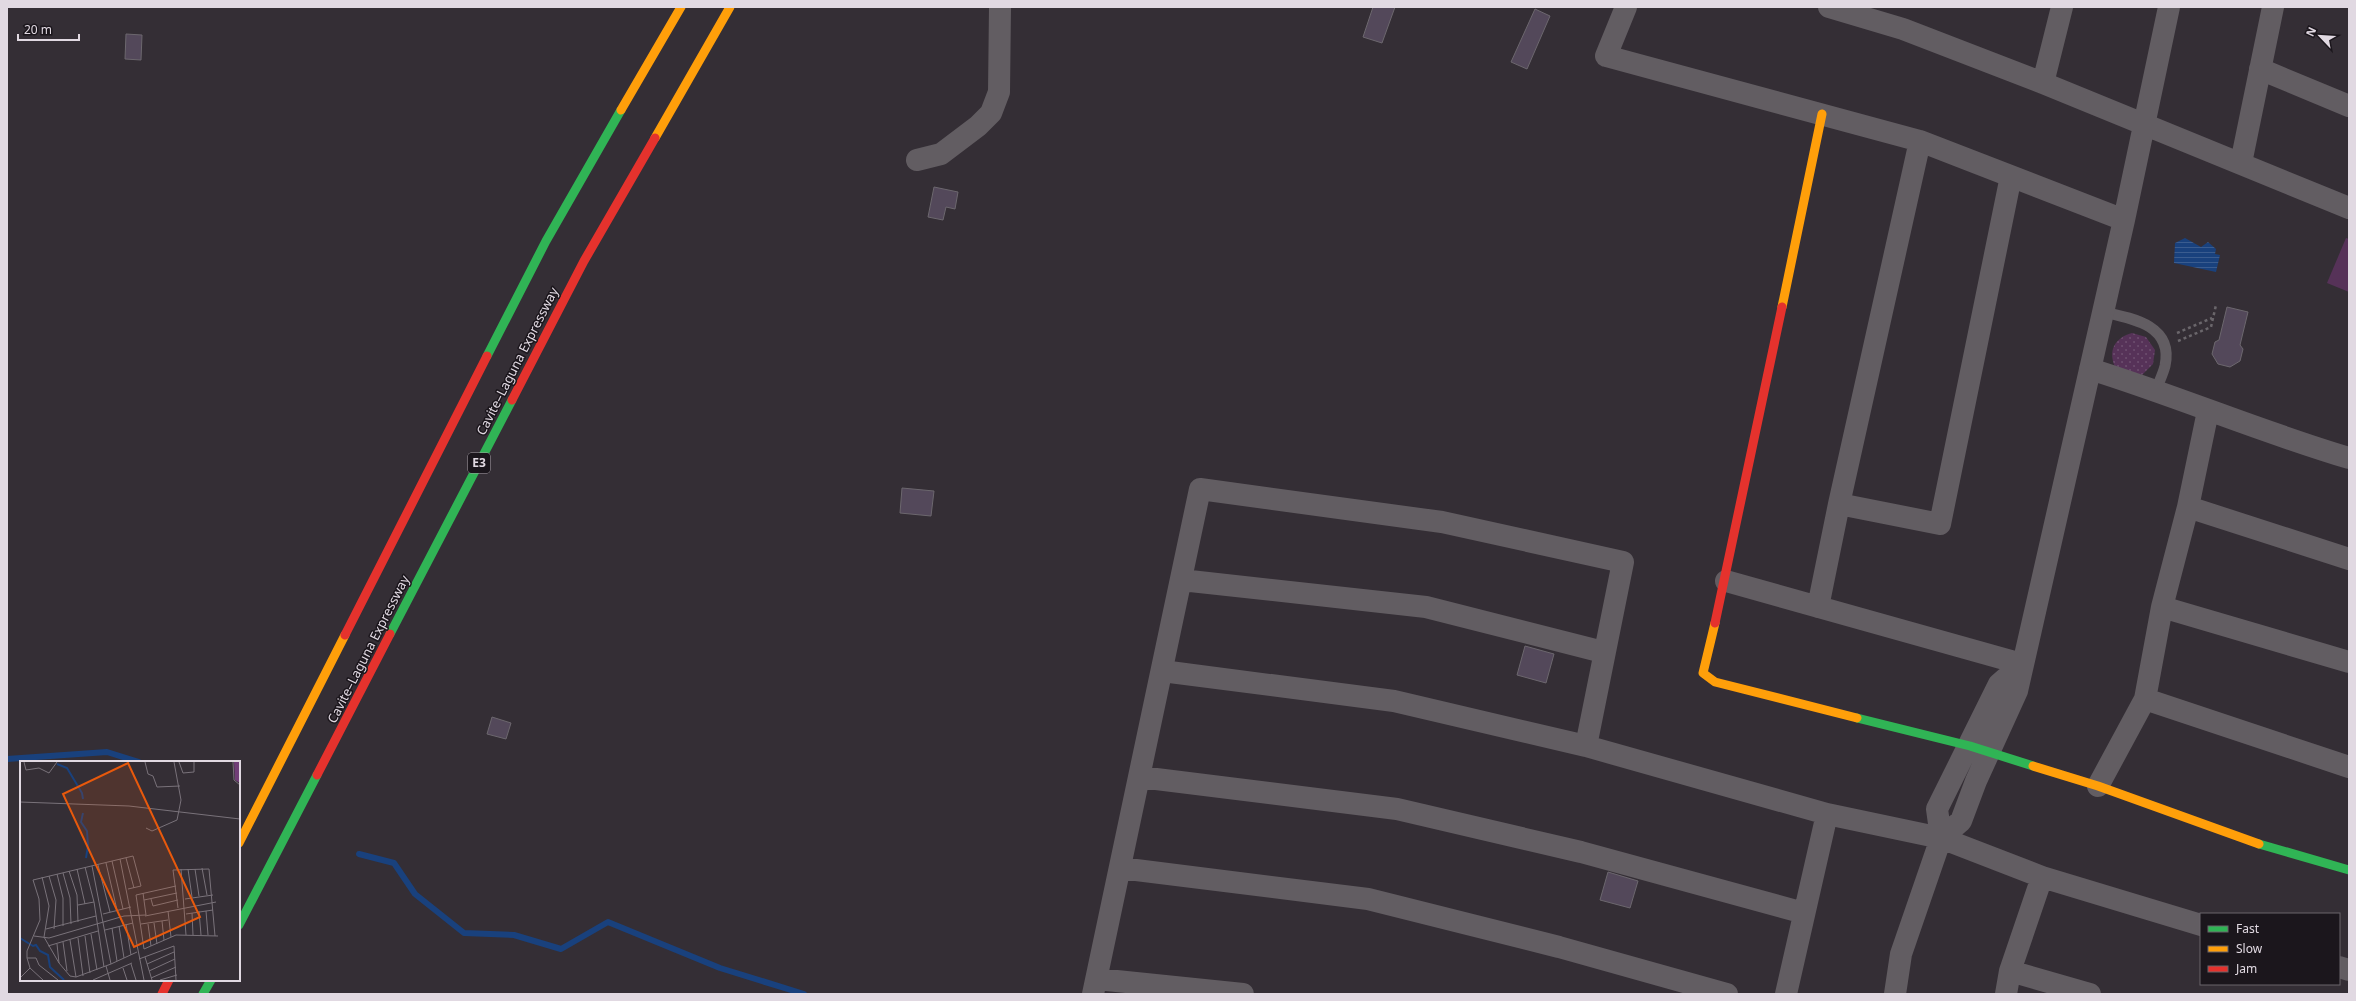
<svg xmlns="http://www.w3.org/2000/svg" width="2356" height="1001" font-family="'Noto Sans',sans-serif">
  <defs>
    <pattern id="garden-dots" width="8" height="8" patternUnits="userSpaceOnUse"><rect width="8" height="8" fill="#563258"/><path d="M2 2h.1M6 6h.1" fill="none" stroke="#6e4f70" stroke-width="1.8" stroke-linecap="round"/></pattern>
    <pattern id="water-rules" width="6" height="5" patternUnits="userSpaceOnUse"><rect width="6" height="5" fill="#19417d"/><path d="M0 2.5h6" fill="none" stroke="#3a5c8f"/></pattern>
  </defs>
  <rect width="100%" height="100%" fill="#342e35"/>
  <path fill="url(#garden-dots)" d="M2132,333L2146,337L2155,350L2153,364L2142,375L2115,367C2108,351 2114,338 2132,333Z"/>
  <path fill="#563258" d="M2346,238L2349,239V292L2327,283Z"/>
  <path fill="url(#water-rules)" d="M2185,238L2201,247L2208,242L2216,249L2215,254L2220,255L2216,272L2174,263L2175,243Z"/>
  <g fill="none" stroke-linecap="round" stroke-linejoin="round">
    <path stroke="#19417d" stroke-width="6" d="M7,759L107,752L139,762
      M359,854L394,863L415,894L464,933L514,935L561,949L608,922L720,968L804,994"/>
  </g>
  <path fill="#53485a" stroke="#6c676e" d="M1373,7H1395L1382,43L1363,37Z
    M1535,9L1550,16L1527,69L1511,62Z
    M126,34L142,35L141,60L125,59Z
    M934,187L958,192L955,209L946,207L943,220L928,217Z
    M2227,307L2248,312L2240,345L2243,349L2240,361L2230,367L2218,364L2212,354L2215,342L2219,340Z
    M902,488L934,491L931,516L900,513Z
    M1525,646L1554,654L1546,683L1517,675Z
    M492,717L511,723L506,739L487,734Z
    M1608,872L1638,881L1630,908L1600,900Z"/>
  <g fill="none" stroke-linecap="round" stroke-linejoin="round">
    <path stroke="#6a666b" stroke-width="2.5" stroke-dasharray="3 3" stroke-linecap="butt" d="M2177,333L2212,318
      M2178,341L2211,327L2216,305"/>
    <path stroke="#625d62" stroke-width="11" d="M2103,312C2131,318 2174,325 2165,366C2163,374 2159,382 2156,390"/>
    <path stroke="#625d62" stroke-width="22" d="M1626,7L1606,56L1920,141L2124,220
      M1829,7L1903,29L2043,83L2349,208
      M2260,69L2349,106
      M2043,83L2062,7
      M917,160L941,154L978,126L991,113L999,92L1000,7
      M2241,163L2273,7
      M2090,369C2177,396 2261,432 2349,458
      M1839,504L1940,524L2011,176
      M2188,507L2349,559
      M1181,580L1426,607L1603,652
      M1726,581L2022,664
      M1818,607L1839,504L1920,141
      M2162,607L2349,662
      M1162,671L1394,701L1586,746L1827,814L1941,838L2042,877L2201,925
      M2145,699L2349,767
      M1140,777L1397,809L1581,852L1804,913
      M2098,786L2145,699L2162,607L2188,507L2208,411
      M1941,838L1961,821L1976,781L2017,691L2124,220L2169,7
      M1120,868L1368,899L1559,947L1727,994
      M2339,967L2349,970
      M2010,971L2090,994
      M1097,979L1243,994
      M1093,994L1200,489L1442,522L1623,562L1586,746
      M1786,994L1827,814
      M1895,994L1901,954L1941,838L1937,809L1999,684L2022,664
      M2006,994L2010,971L2042,877"/>
    <path stroke="#30b455" stroke-width="9" d="M487,356L546,241L621,110
      M390,634L512,400
      M1857,718L1970,746L2033,766
      M2259,844L2349,870
      M239,925L317,775
      M203,994L211,980"/>
    <path stroke="#ff9f0a" stroke-width="9" d="M621,110L681,7
      M655,138L730,7
      M1782,307L1822,114
      M1715,623L1703,673L1715,682L1857,718
      M2033,766L2098,786L2259,844
      M239,843L345,635"/>
    <path stroke="#e5322d" stroke-width="9" d="M512,400L584,261L655,138
      M1715,623L1782,307
      M345,635L487,356
      M317,775L390,634
      M162,994L169,980"/>
  </g>
  <g text-anchor="middle" stroke-width="3" stroke-linejoin="round" paint-order="stroke">
    <rect fill="#1b161c" stroke="#a69ea7" stroke-width="1" x="468" y="453" width="22" height="20" rx="3"/>
    <g font-size="12" font-weight="bold" fill="#e1d9e2">
      <text x="479" y="467">E3</text>
    </g>
    <g font-size="13" fill="#e1d9e2" stroke="#1b161c">
      <text transform="translate(517 361) rotate(-63)" y="5">Cavite–Laguna Expressway</text>
      <text transform="translate(368 649) rotate(-63)" y="5">Cavite–Laguna Expressway</text>
    </g>
  </g>
  <g transform="translate(20 761)">
    <rect width="220" height="220" fill="#342e35"/>
    <path d="M214,1H220V22L215,19Z" fill="#713e77"/>
    <path fill="none" stroke="#19417d" stroke-width="2" d="M37,3L47,7L62,32L63,38M63,52L61,61L67,70L68,85L66,97M0,177L13,185L16,184L20,190L28,194L30,206L44,219"/>
    <path fill="none" stroke="#79727a" stroke-width="1" d="M4,1L6,9L19,7L29,12L37,1M125,1L128,13L133,15L137,26L160,25M159,1L163,12L174,11V1M213,1L214,19L220,24M0,41L109,45L220,58M126,67L132,70L157,59L161,39L154,1M106,97L114,127M100,98L124,219M92,100L103,148M86,102L97,149M78,104L90,151M72,105L91,203L117,191M65,106L74,141L84,206M182,107L187,134M57,108L65,143M161,108L166,174M168,108L172,136M175,108L179,135M49,110L57,134L58,161M43,112L50,137L51,163M37,113L43,137V165M29,115L36,139L34,168M22,116L29,145L24,176L39,202L50,215L56,216L91,203M156,125L116,134L124,188L156,174L198,175M123,132L126,154M131,138L133,145L158,139M165,138L193,134M124,139L157,132M58,144L74,141M158,147L153,109L189,108L195,175M148,150L151,176M179,150L181,174M186,150L188,174M172,152L173,174M83,153L111,146M166,153L193,149M125,155L196,141M142,160L144,179M134,162L137,183M106,163L111,194M121,163L148,159M128,163L131,185M99,165L104,197M92,167L97,200M26,168L76,155M85,169L113,162M71,173L77,209M14,175L29,177L104,155L126,154M65,175L70,212M58,177L63,215M50,179L56,216M43,181L47,210M37,183L39,202M28,185L78,170M125,196L132,219M7,197H16L19,204L38,219M119,198L154,185L156,219M111,203L116,219M127,203L154,191M86,205L90,219M103,207L107,219M129,210L155,198M0,217L10,207M131,217L156,206M23,219L10,207L7,197V190L20,159L19,138L13,119L113,95L121,125L108,128M73,219L112,202M140,219L157,214"/>
    <path fill="#e8590c" fill-opacity="0.15" stroke="#e8590c" stroke-width="2" d="M108,2L180,156L114,186L43,33Z"/>
    <rect width="220" height="220" fill="none" stroke="#e1d9e2" stroke-width="2"/>
  </g>
  <rect width="2356" height="1001" fill="none" stroke="#e1d9e2" stroke-width="16"/>
  <rect x="2200" y="913" width="140" height="72" fill="#1b161c" stroke="#6a646b"/>
  <rect x="2208" y="926" width="20" height="6" fill="#30b455" stroke="#6a646b"/>
  <text x="2236" y="933" font-size="12" fill="#e1d9e2">Fast</text>
  <rect x="2208" y="946" width="20" height="6" fill="#ff9f0a" stroke="#6a646b"/>
  <text x="2236" y="953" font-size="12" fill="#e1d9e2">Slow</text>
  <rect x="2208" y="966" width="20" height="6" fill="#e5322d" stroke="#6a646b"/>
  <text x="2236" y="973" font-size="12" fill="#e1d9e2">Jam</text>
  <g transform="translate(2320 36) rotate(295)" stroke="#1b161c" stroke-width="3" paint-order="stroke">
  <path d="M0-3L7 15L0 10L-7 15Z" fill="#e1d9e2"/>
  <text y="-6" font-size="11" font-weight="bold" text-anchor="middle" fill="#e1d9e2">N</text>
  </g>
  <path d="M18 34v6h61v-6" fill="none" stroke="#e1d9e2" stroke-width="2"/>
  <text x="24" y="34" font-size="12" fill="#e1d9e2" stroke="#1b161c" stroke-width="3" paint-order="stroke">20 m</text>
</svg>
